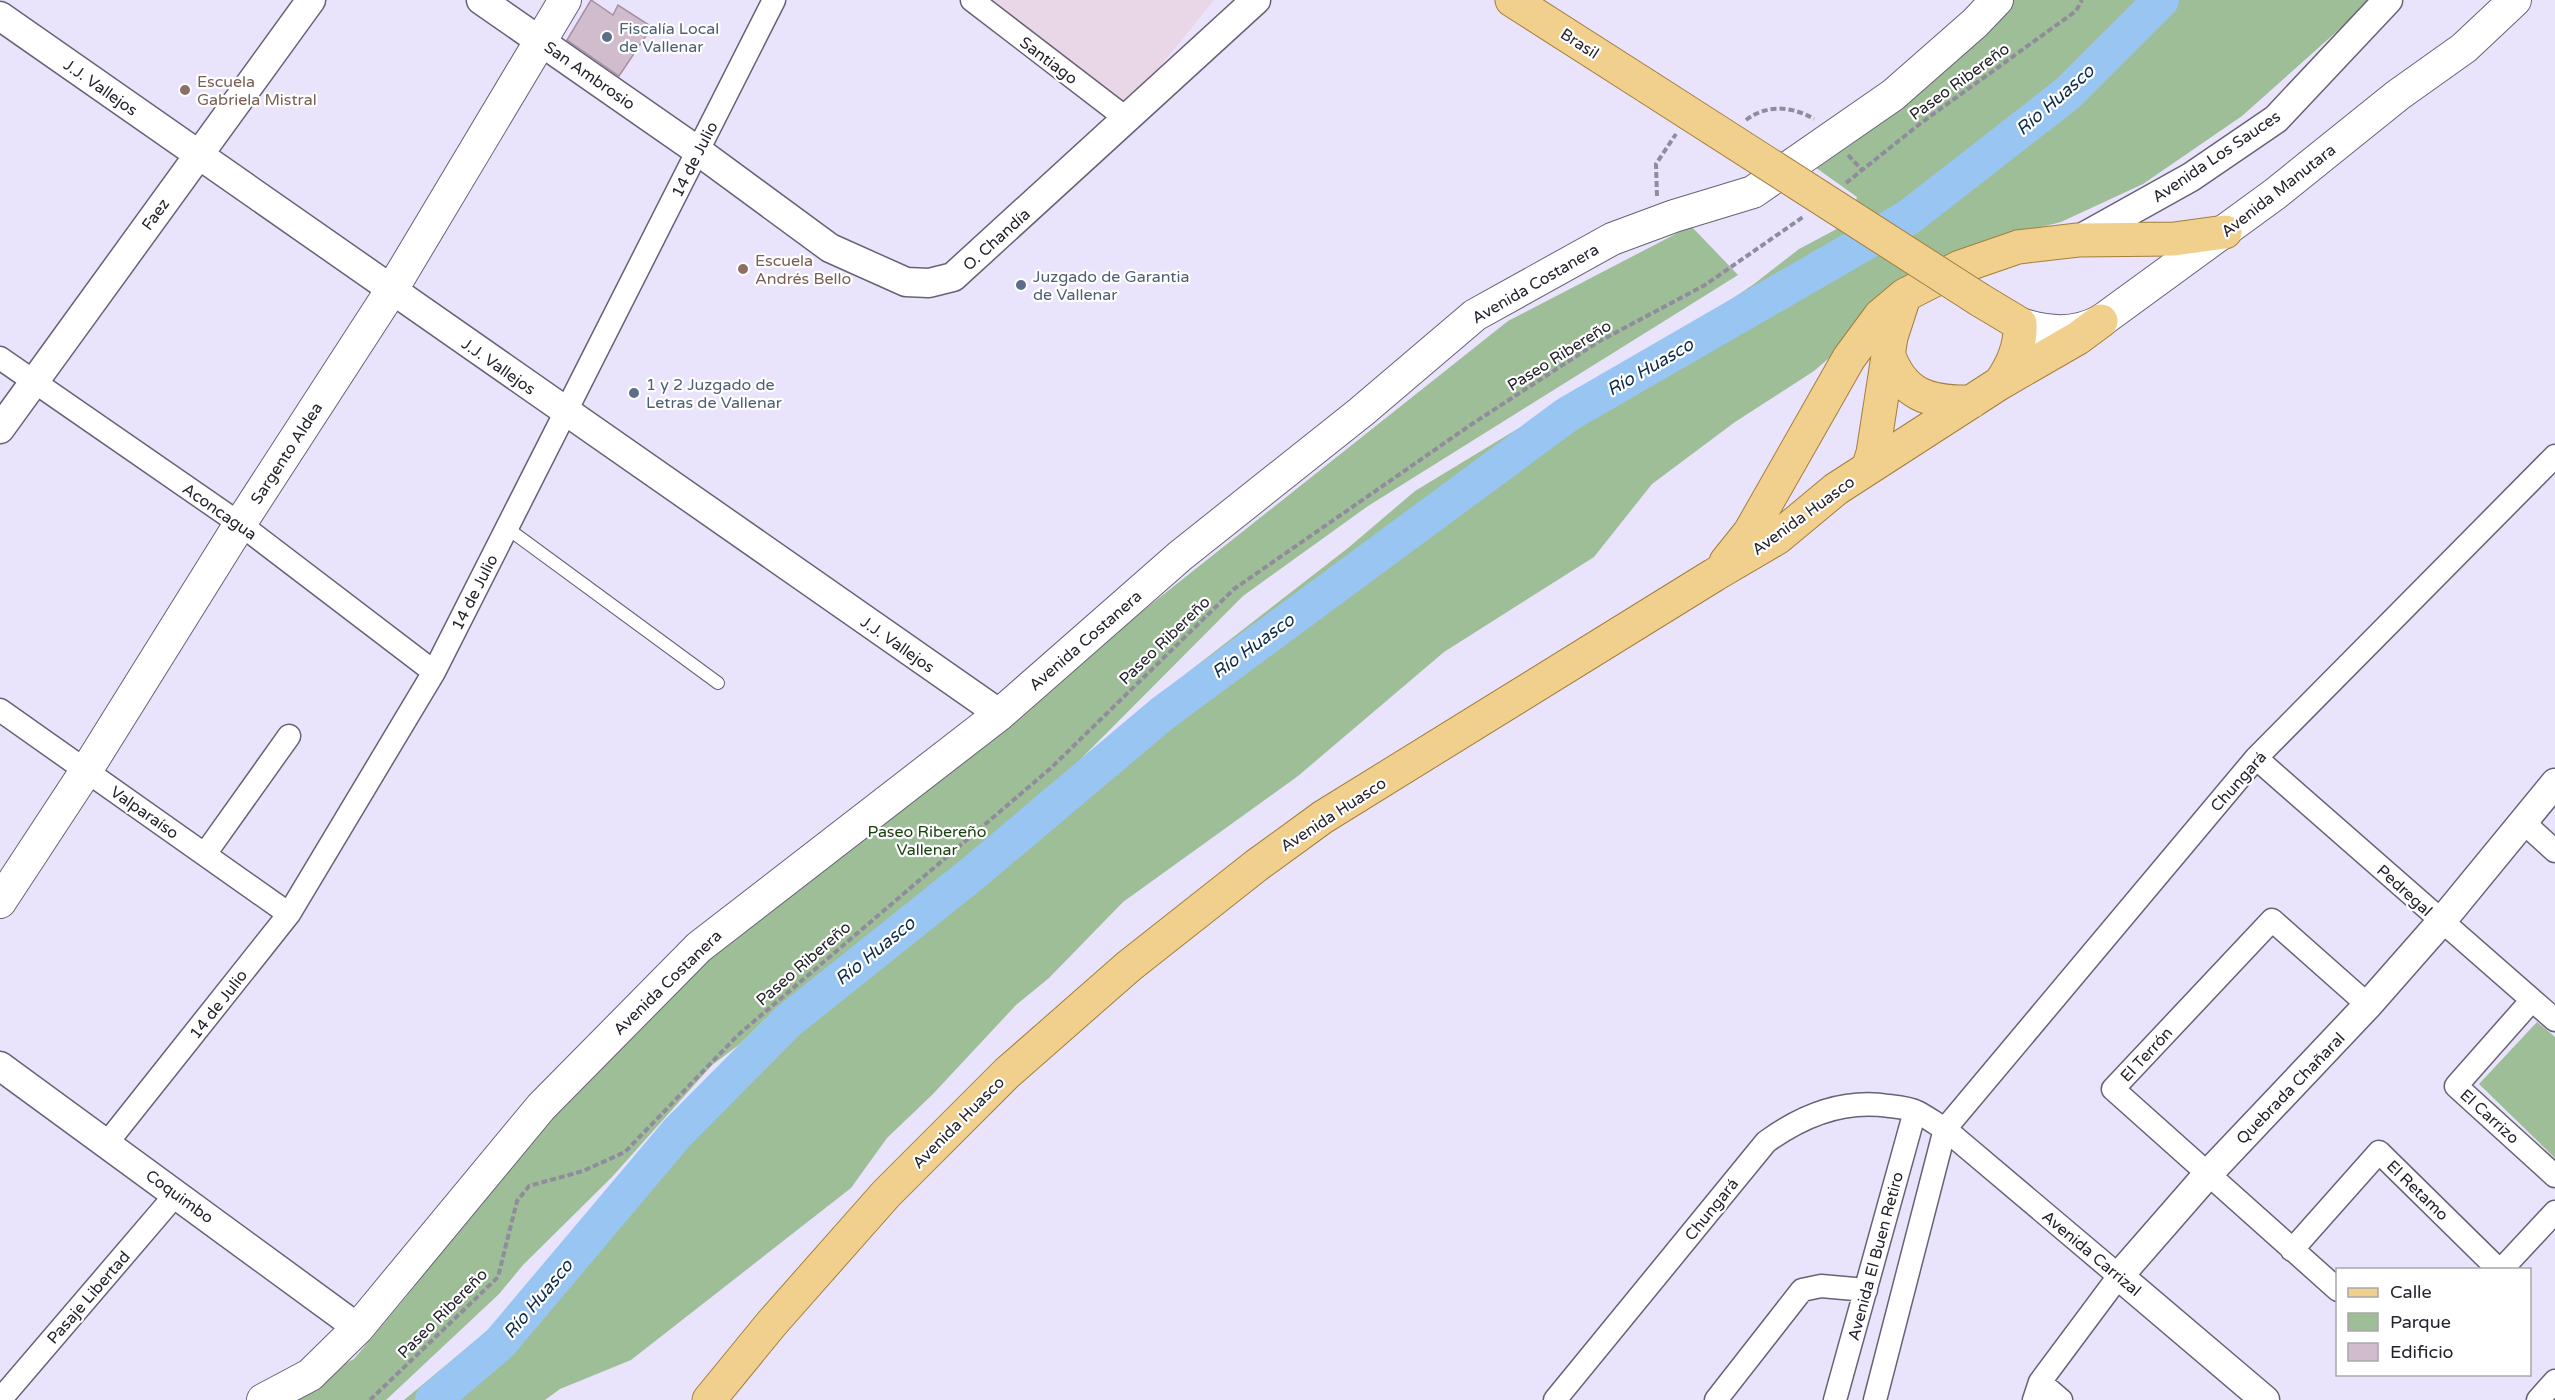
<svg xmlns="http://www.w3.org/2000/svg" width="2555" height="1400" font-family="'Varela Round',sans-serif">
  <rect width="100%" height="100%" fill="#e9e3fb"/>
  <path fill="#e9d6e7" d="M988,0H1214L1129,105Z"/>
  <path fill="#9dbe96" d="M2012,0H2372L2242,116L2143,184L2061,222L1997,238L1885,310L1814,371L1735,422L1652,484L1594,557L1444,652L1298,776L1123,902L1049,978L1016,1005L933,1094L887,1138L851,1188L631,1360L560,1389L545,1400H404L540,1287L686,1135L757,1054L911,910L764,1020L740,1044L712,1065L612,1177L523,1265L499,1294L386,1400H275L354,1359L406,1297L547,1118L710,959L975,744L1508,321L1691,226L1738,275L1368,506L1243,596L1048,792L997,839L1016,846L1141,738L1138,711L1348,548L1415,491L1580,391L1683,332L1754,284L1799,249L1850,222L1857,197L1812,165Z
    M2537,1022L2555,1037V1158L2479,1084Z"/>
  <g fill="none" stroke-linecap="round" stroke-linejoin="round">
    <path stroke="#99c5f3" stroke-width="36" d="M433,1400L500,1343L677,1133L788,1021L972,874L1163,713L1568,414L1909,217L2068,93L2161,0"/>
  </g>
  <path fill="#d1bccd" stroke="#a490a0" stroke-width="1.5" d="M591,0L613,15L618,5L652,27L619,76L567,40Z"/>
  <g fill="none" stroke-linecap="round" stroke-linejoin="round">
    <g stroke="#686277" stroke-width="14">
      <path id="service" d="M507,528L718,683"/>
    </g>
    <g stroke="#686277" stroke-width="25">
      <path id="minor" d="M972,0L1127,119
        M0,358L240,524L434,672
        M0,710L289,914
        M2256,758L2555,1020
        M2523,822L2555,851
        M205,854L289,736
        M2532,1000L2456,1086L2555,1176
        M107,1143L289,914L434,672L774,0
        M2292,1250L2379,1152L2499,1270
        M2501,1270L2555,1212
        M2338,1290L2113,1089L2272,920L2368,1005
        M2040,1382L2061,1400
        M0,1400L177,1193
        M1555,1400L1766,1142C1803,1115 1844,1099 1889,1106C1898,1107 1909,1108 1917,1112C1927,1117 1936,1124 1945,1129L2119,1276L2040,1382L2034,1400
        M1716,1400L1802,1290L1821,1286L1866,1290
        M1835,1400L1915,1111
        M1875,1400L1945,1129L2256,758L2555,456
        M2538,1400L2555,1381"/>
    </g>
    <g stroke="#686277" stroke-width="31">
      <path id="tertiary" d="M481,0L698,151L830,248L906,282L929,283L953,277L1256,0
        M0,16L1000,714
        M2078,240L2191,177L2276,119L2388,0
        M0,429L311,0
        M0,1066L358,1328
        M2265,1400L2119,1276L2208,1174L2368,1005L2441,922L2555,783"/>
    </g>
    <g stroke="#686277" stroke-width="34">
      <path id="secondary" d="M2020,324C2049,333 2074,335 2101,321L2275,194L2398,95L2464,48L2515,0
        M0,902L86,771L240,524L391,291L565,0
        M263,1400L310,1375L358,1328L541,1107L699,947L1000,714L1180,556L1361,412L1475,315L1612,239L1674,216L1753,192L1893,95L1975,23L1997,0"/>
    </g>
    <g stroke="#a37f3b" stroke-width="35">
      <path id="primary" d="M1512,0L1648,87
        M1888,353C1902,395 1929,403 1971,402
        M2000,383L2078,338L2101,321
        M1868,468L1873,453L1891,337L1903,300
        M1726,562L1750,532L1849,358L1880,316L1905,295L1960,267L2018,247L2078,240L2174,239L2225,232
        M709,1400L772,1323L886,1194L1007,1073L1129,966L1257,865L1323,817L1714,575L1777,538L1836,489L2000,383C2013,365 2021,346 2020,324L1980,300"/>
    </g>
    <path stroke="#908c9d" stroke-width="4" stroke-dasharray="6 3" stroke-linecap="butt" d="M1746,120C1767,104 1792,106 1814,119
      M1848,155L1862,170
      M1846,183L1921,123L2076,11L2082,0
      M1657,196L1656,164L1676,134
      M370,1400L498,1277L517,1201L529,1186L583,1171L625,1152L738,1035L1051,768L1234,589L1472,424L1598,342L1705,285L1803,217"/>
    <use href="#service" stroke="#fff" stroke-width="12"/>
    <use href="#minor" stroke="#fff" stroke-width="22"/>
    <use href="#tertiary" stroke="#fff" stroke-width="28"/>
    <use href="#secondary" stroke="#fff" stroke-width="32"/>
    <use href="#primary" stroke="#f1d08e" stroke-width="33"/>
    <g stroke="#a37f3b" stroke-width="35" stroke-linecap="butt">
      <path id="primary-bridge" d="M1648,87L1980,300"/>
    </g>
    <use href="#primary-bridge" stroke="#f1d08e" stroke-width="33"/>
  </g>
  <g fill="#5c6f8a" stroke="#fff" stroke-width="2">
    <circle cx="607" cy="37" r="6"/>
    <circle cx="1021" cy="285" r="6"/>
    <circle cx="634" cy="393" r="6"/>
  </g>
  <g fill="#8d6e63" stroke="#fff" stroke-width="2">
    <circle cx="185" cy="90" r="6"/>
    <circle cx="743" cy="269" r="6"/>
  </g>
  <g text-anchor="middle" stroke-width="4.5" stroke-linejoin="round" paint-order="stroke">
    <g font-size="16" fill="#4e5e75" stroke="#fff" text-anchor="start">
      <text x="619" y="34">Fiscalía Local<tspan x="619" dy="18">de Vallenar</tspan></text>
      <text x="1033" y="282">Juzgado de Garantia<tspan x="1033" dy="18">de Vallenar</tspan></text>
      <text x="646" y="390">1 y 2 Juzgado de<tspan x="646" dy="18">Letras de Vallenar</tspan></text>
    </g>
    <g font-size="16" fill="#25222b" stroke="#fff">
      <text transform="translate(1580 43) rotate(33)" y="6">Brasil</text>
      <text transform="translate(1049 60) rotate(37)" y="6">Santiago</text>
      <text transform="translate(590 75) rotate(35)" y="6">San Ambrosio</text>
      <text transform="translate(1959 81) rotate(-36)" y="6">Paseo Ribereño</text>
      <text transform="translate(101 87) rotate(35)" y="6">J.J. Vallejos</text>
      <text transform="translate(2216 156) rotate(-34)" y="6">Avenida Los Sauces</text>
      <text transform="translate(694 159) rotate(-63)" y="6">14 de Julio</text>
      <text transform="translate(2278 190) rotate(-38)" y="6">Avenida Manutara</text>
      <text transform="translate(155 214) rotate(-54)" y="6">Faez</text>
      <text transform="translate(996 239) rotate(-42)" y="6">O. Chandía</text>
      <text transform="translate(1535 283) rotate(-30)" y="6">Avenida Costanera</text>
      <text transform="translate(1559 355) rotate(-32)" y="6">Paseo Ribereño</text>
      <text transform="translate(499 366) rotate(35)" y="6">J.J. Vallejos</text>
      <text transform="translate(286 453) rotate(-57)" y="6">Sargento Aldea</text>
      <text transform="translate(220 511) rotate(35)" y="6">Aconcagua</text>
      <text transform="translate(1803 515) rotate(-36)" y="6">Avenida Huasco</text>
      <text transform="translate(474 592) rotate(-63)" y="6">14 de Julio</text>
      <text transform="translate(1085 640) rotate(-41)" y="6">Avenida Costanera</text>
      <text transform="translate(1164 640) rotate(-44)" y="6">Paseo Ribereño</text>
      <text transform="translate(898 644) rotate(35)" y="6">J.J. Vallejos</text>
      <text transform="translate(2238 781) rotate(-48)" y="6">Chungará</text>
      <text transform="translate(145 812) rotate(35)" y="6">Valparaíso</text>
      <text transform="translate(1333 814) rotate(-33)" y="6">Avenida Huasco</text>
      <text transform="translate(2405 890) rotate(42)" y="6">Pedregal</text>
      <text transform="translate(803 963) rotate(-41)" y="6">Paseo Ribereño</text>
      <text transform="translate(667 982) rotate(-44)" y="6">Avenida Costanera</text>
      <text transform="translate(218 1004) rotate(-52)" y="6">14 de Julio</text>
      <text transform="translate(2146 1054) rotate(-47)" y="6">El Terrón</text>
      <text transform="translate(2290 1088) rotate(-46)" y="6">Quebrada Chañaral</text>
      <text transform="translate(2490 1116) rotate(42)" y="6">El Carrizo</text>
      <text transform="translate(958 1122) rotate(-45)" y="6">Avenida Huasco</text>
      <text transform="translate(2418 1190) rotate(44)" y="6">El Retamo</text>
      <text transform="translate(180 1196) rotate(36)" y="6">Coquimbo</text>
      <text transform="translate(1711 1209) rotate(-51)" y="6">Chungará</text>
      <text transform="translate(2092 1253) rotate(40)" y="6">Avenida Carrizal</text>
      <text transform="translate(1875 1256) rotate(-75)" y="6">Avenida El Buen Retiro</text>
      <text transform="translate(88 1297) rotate(-49)" y="6">Pasaje Libertad</text>
      <text transform="translate(442 1313) rotate(-45)" y="6">Paseo Ribereño</text>
    </g>
    <g font-size="16" fill="#785e54" stroke="#fff" text-anchor="start">
      <text x="197" y="87">Escuela<tspan x="197" dy="18">Gabriela Mistral</tspan></text>
      <text x="755" y="266">Escuela<tspan x="755" dy="18">Andrés Bello</tspan></text>
    </g>
    <g font-size="16" fill="#173e0d" stroke="#fff">
      <text x="927" y="837">Paseo Ribereño<tspan x="927" dy="18">Vallenar</tspan></text>
    </g>
    <g font-size="18" font-style="italic" fill="#0c2c4a" stroke="#fff">
      <text transform="translate(2055 100) rotate(-41)" y="6">Río Huasco</text>
      <text transform="translate(1650 367) rotate(-30)" y="6">Río Huasco</text>
      <text transform="translate(1253 646) rotate(-36)" y="6">Río Huasco</text>
      <text transform="translate(875 951) rotate(-39)" y="6">Río Huasco</text>
      <text transform="translate(538 1299) rotate(-50)" y="6">Río Huasco</text>
    </g>
  </g>
  <rect x="2336" y="1268" width="195" height="108" fill="#ffffff" stroke="#a8a7aa" stroke-width="1.5"/>
  <rect x="2348" y="1288" width="30" height="9" fill="#f1d08e" stroke="#a8a7aa" stroke-width="1.5"/>
  <text x="2390" y="1298" font-size="18" fill="#25222b">Calle</text>
  <rect x="2348" y="1313" width="30" height="18" fill="#9dbe96" stroke="#a8a7aa" stroke-width="1.5"/>
  <text x="2390" y="1328" font-size="18" fill="#25222b">Parque</text>
  <rect x="2348" y="1343" width="30" height="18" fill="#d1bccd" stroke="#a8a7aa" stroke-width="1.5"/>
  <text x="2390" y="1358" font-size="18" fill="#25222b">Edificio</text>
</svg>
